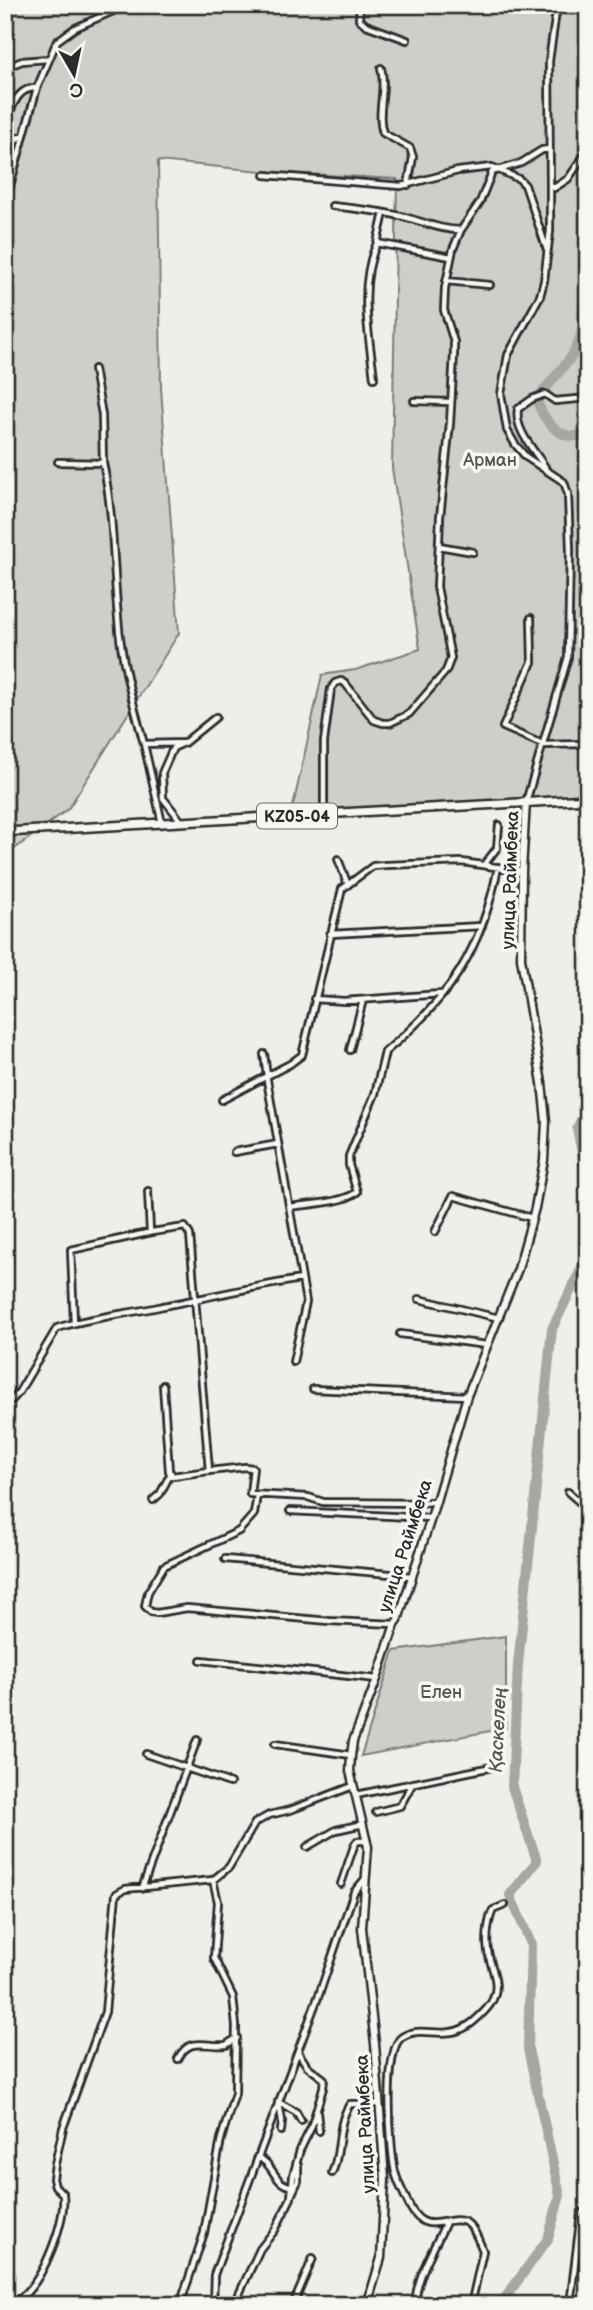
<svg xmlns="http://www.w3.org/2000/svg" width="593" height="2310" font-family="'Balsamiq Sans',sans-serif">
  <rect width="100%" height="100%" fill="#eeeeea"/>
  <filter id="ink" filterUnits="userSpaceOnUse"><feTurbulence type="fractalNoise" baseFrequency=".0143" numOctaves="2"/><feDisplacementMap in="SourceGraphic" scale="14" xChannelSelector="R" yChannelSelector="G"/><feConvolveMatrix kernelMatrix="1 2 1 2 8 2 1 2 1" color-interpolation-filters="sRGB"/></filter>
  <g filter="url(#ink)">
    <path fill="#cececa" stroke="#7c7c7a" stroke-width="2" d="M5,5H588V799L288,816L294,802L322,675L355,670L420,649L392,468L397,179L272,172L158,161L161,388L179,633L68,809L5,856Z
      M506,1636V1728L361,1756L394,1651Z"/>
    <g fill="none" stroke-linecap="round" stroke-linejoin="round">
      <path stroke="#a6a6a3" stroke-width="10" d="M588,283L582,313L583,324L580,338L572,356L537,399C540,414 554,434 570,436C575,437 583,435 588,434
        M588,1107L577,1128L588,1185
        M500,2305L548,2239L560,2195L528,2049L531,1944L510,1895L537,1861L512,1787L518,1665L552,1329L588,1255"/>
      <g stroke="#2b2b2b" stroke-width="10">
        <path id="minor" d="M360,5L359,19L366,25L407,40
          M557,5L549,61L550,185L554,188L568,179L588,150
          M5,68L22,61L47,59
          M381,68C387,89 376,113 383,133L410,148L413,157L408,185
          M10,112C15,100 21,87 37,88
          M5,158L17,138L23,136
          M265,175L401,186L458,171L492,167L519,179L525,185L547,250
          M5,204L37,88L57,41L75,28L127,5
          M332,206C358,209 383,211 408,218C426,223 442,230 461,230
          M384,213L377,243L451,257
          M446,281L490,285
          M94,369L102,415L103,463
          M374,378C369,333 358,285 377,243
          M414,401L451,402
          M58,462L103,463C114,514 113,566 118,618C121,661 133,703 144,744L184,743
          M545,467C535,451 514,430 518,409L532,399L545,394L555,401L588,398
          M439,546L473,552
          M531,618L532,662L503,727L544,745L582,744
          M144,744L162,823
          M526,802L568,657L570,549L568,494L564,482L526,457L515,444L507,430L501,394L508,355L540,296L544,281L550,231V185
          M324,815V742L331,689L335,683L341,681L345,683L374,720L383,723H390L409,714L446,671L451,658L437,587L440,517L450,423L454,354V342L444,310L445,288L453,249L461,230L480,202L492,172L521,163L542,150L549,149
          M181,821L163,798L162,773L173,748L184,743L216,717
          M338,859L348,885
          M484,865L497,848L499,825
          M330,934L482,926
          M314,999L344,1001L441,994
          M350,1050L363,1000
          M222,1100L267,1076L264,1054
          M234,1152L278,1144
          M148,1191L150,1232
          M290,1207C308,1204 343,1203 357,1192L349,1165V1156L375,1094L385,1052C450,998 482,950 498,867
          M435,1232L453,1196L532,1218
          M419,1299L499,1318
          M74,1323L71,1250L152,1232L185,1227L190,1235L209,1471L245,1467L253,1468L250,1494L308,1497L323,1502L424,1503L437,1501
          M400,1334L487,1345
          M293,1362L306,1302L302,1279
          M163,1385L169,1471L172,1476L209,1471
          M313,1389L467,1396
          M5,1403L12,1400L19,1392L57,1328C91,1317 128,1314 163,1306C210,1297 255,1286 302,1279L267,1080V1076L290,1064L302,1055L342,889L373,866L387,865L462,862L522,871
          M568,1492L584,1506L588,1507
          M257,1495L254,1514L239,1531L164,1566L148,1592L145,1606L151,1612L157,1613L187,1608L329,1621L395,1624
          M153,1500L160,1494L171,1473
          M290,1511L431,1518
          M225,1559L412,1576
          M201,1660L377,1679
          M275,1744L351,1755
          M146,1754L230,1783
          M356,1795L492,1767
          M376,1812L400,1806L413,1783
          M307,1847L336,1830L363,1824
          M341,1884L354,1846L357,1841H367
          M142,1888L197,1740
          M178,2059C189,2036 206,2047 226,2045L237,2038
          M278,2102L296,2112L301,2121
          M279,2103L282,2121L281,2131
          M317,2112L319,2131
          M257,2157C274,2163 273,2184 291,2186
          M332,2173C342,2151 336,2125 350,2104H379
          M291,2196L298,2181V2165
          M9,2305C14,2302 19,2299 23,2296C44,2278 66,2221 63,2194L55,2186L53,2179L55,2164L63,2128L105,2012L116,1894L125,1889L213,1880L229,1867L255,1823L269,1815L290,1810L353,1786
          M180,2305L204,2233L221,2139L235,2093L236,2026L233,1997L214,1958L218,1902L213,1880
          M213,2305L214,2275L320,1992L354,1892L365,1879
          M234,2305L260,2249L275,2230L291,2198L293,2176L300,2150L311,2128L323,2088L324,2079L307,2066L298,2052
          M293,2305L313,2258
          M415,2305C417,2273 434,2250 446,2222
          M471,2305L483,2251C479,2241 475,2229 467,2223C449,2212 427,2239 410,2207C405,2196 398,2184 395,2172C390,2150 383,2049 402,2037C423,2023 446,2044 473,2022C480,2016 486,2011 491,2003C502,1984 491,1970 488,1951C486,1939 488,1920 493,1910L505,1905
          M570,2305L581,2213H588"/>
      </g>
      <g stroke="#2b2b2b" stroke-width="11">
        <path id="tertiary" d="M367,2305L381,2258L385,2179L375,2044L362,1928L368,1847L350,1771L351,1756L353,1741L377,1679L395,1624L398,1620L431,1518L467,1396L518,1269L535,1208L544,1160L546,1121L542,1083L521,958L522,871L526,802"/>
      </g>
      <g stroke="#2b2b2b" stroke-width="12">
        <path id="primary" d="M5,832L588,799"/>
      </g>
      <use href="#minor" stroke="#f6f6f2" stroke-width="4.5"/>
      <use href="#tertiary" stroke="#f6f6f2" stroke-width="6"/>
      <use href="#primary" stroke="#f6f6f2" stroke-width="7"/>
    </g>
  </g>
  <g text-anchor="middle" stroke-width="7" stroke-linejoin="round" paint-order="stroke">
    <rect fill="#f6f6f2" stroke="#686867" stroke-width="2" x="257" y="803.5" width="80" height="25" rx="5"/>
    <g font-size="16" font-weight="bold" fill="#2b2b2b">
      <text x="297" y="822">KZ05-04</text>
    </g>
    <g font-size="18" fill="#545453" stroke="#f6f6f2">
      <text x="490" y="466">Арман</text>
      <text x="441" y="1698">Елен</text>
    </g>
    <g font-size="18" fill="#2b2b2b" stroke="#f6f6f2">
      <text transform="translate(510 880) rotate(-88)" y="6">улица Раймбека</text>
      <text transform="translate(405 1546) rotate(-72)" y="6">улица Раймбека</text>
      <text transform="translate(365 2124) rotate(-93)" y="6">улица Раймбека</text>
    </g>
    <g font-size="19" font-style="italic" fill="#565655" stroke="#f6f6f2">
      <text transform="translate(497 1730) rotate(-87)" y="7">Қаскелең</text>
    </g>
  </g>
  <rect width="593" height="2310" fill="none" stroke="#f6f6f2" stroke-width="28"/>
  <rect x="14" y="14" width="565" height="2282" fill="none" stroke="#2b2b2b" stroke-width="2.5" filter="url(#ink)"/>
  <g transform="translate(74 74) rotate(171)" stroke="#f6f6f2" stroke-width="5" paint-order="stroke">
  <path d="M0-5L12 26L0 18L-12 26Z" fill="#2b2b2b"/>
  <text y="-10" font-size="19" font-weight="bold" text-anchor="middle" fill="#2b2b2b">С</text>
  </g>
</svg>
